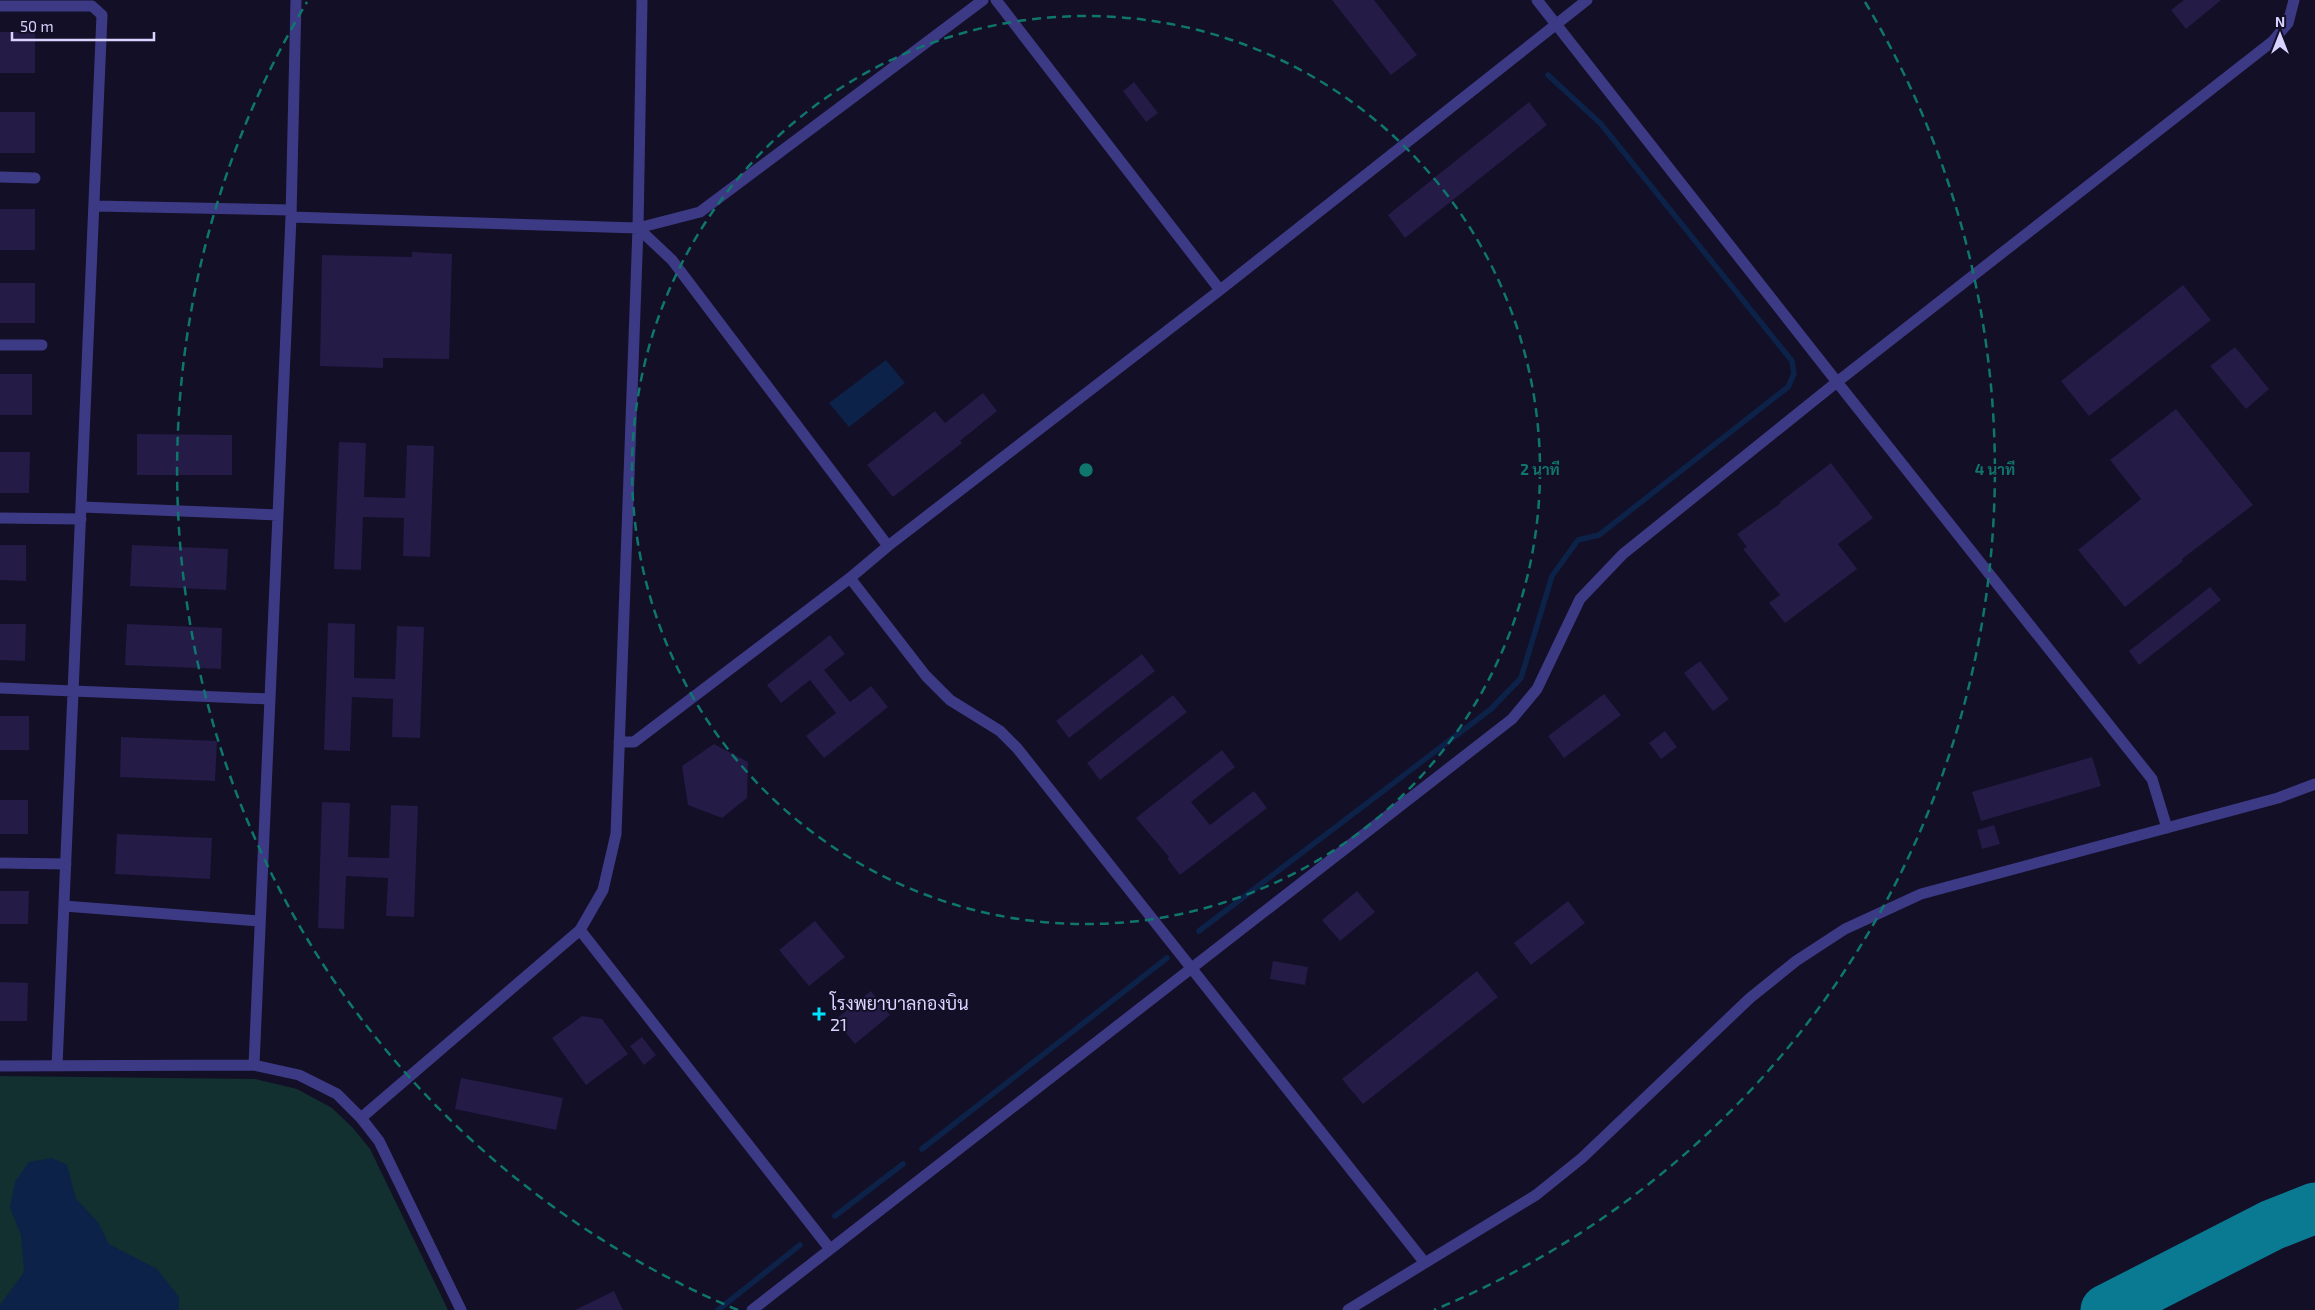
<svg xmlns="http://www.w3.org/2000/svg" width="2315" height="1310" font-family="'Exo 2',Sarabun,sans-serif">
  <rect width="100%" height="100%" fill="#130f26"/>
  <path fill="#12302f" d="M0,1076L255,1079L297,1089L332,1108L353,1128L370,1149L448,1310H0Z"/>
  <path fill="#0c2248" d="M886,360L905,383L849,427L829,403Z
    M52,1158L67,1165L76,1199L98,1222L109,1244L157,1269L179,1297V1310H0V1305L24,1272L21,1235L10,1208L15,1182L29,1162Z"/>
  <g fill="none" stroke-linecap="round" stroke-linejoin="round">
    <path stroke="#0c2248" stroke-width="5.5" d="M1199,931L1491,709L1521,678L1552,576L1578,540L1599,535L1788,387L1794,374L1792,361L1601,124L1548,75
      M922,1149L1167,958
      M835,1216L903,1164
      M718,1310L800,1245"/>
    <path stroke="#0a7a92" stroke-width="51" d="M2106,1310L2272,1225L2315,1208"/>
  </g>
  <path fill="#241b47" d="M1332,0H1374L1417,55L1391,75Z
    M2184,0H2221L2186,29L2171,10Z
    M0,32H35V73H0Z
    M1134,82L1158,113L1146,122L1123,91Z
    M1529,102L1547,125L1405,238L1388,215Z
    M0,112H35V153H0Z
    M0,209H35V250H0Z
    M412,252L452,254L449,359L383,358V368L320,366L322,255L412,257Z
    M0,283H35V323H0Z
    M2183,285L2211,320L2089,416L2061,381Z
    M2235,347L2269,389L2246,409L2210,366Z
    M0,374H32V415H0Z
    M983,393L997,411L960,441L962,443L893,497L867,465L935,411L945,423Z
    M2176,409L2253,505L2182,559L2183,561L2125,607L2078,550L2141,499L2110,460Z
    M137,434L232,435V475H137Z
    M339,442L366,443L364,497L405,498L407,445L434,446L430,557L403,556L404,518L363,517L361,570L334,569Z
    M0,452H30L29,493H0Z
    M1831,463L1873,518L1838,544L1857,569L1785,623L1769,603L1780,595L1743,549L1747,547L1737,534L1781,503L1780,502Z
    M0,545H26V581L0,580Z
    M132,545L228,549L226,590L130,586Z
    M2210,587L2221,600L2139,665L2129,651Z
    M328,623L355,624L354,678L395,679L397,626L424,627L420,738L392,737L393,699L352,697L350,751L324,750Z
    M0,624H26L25,661L0,660Z
    M127,624L222,628L221,669L125,665Z
    M830,635L845,654L824,670L850,702L871,686L888,707L824,758L806,736L836,713L810,680L781,703L767,685Z
    M1142,654L1155,671L1069,738L1056,721Z
    M1700,661L1729,699L1713,711L1684,673Z
    M1604,694L1621,715L1564,758L1548,736Z
    M1173,695L1187,712L1100,780L1087,763Z
    M0,716H29V750H0Z
    M1665,731L1677,747L1661,759L1649,743Z
    M121,737L217,741L215,781L120,777Z
    M714,744L748,762L747,798L722,818L688,805L682,766Z
    M1222,750L1235,767L1191,802L1210,825L1254,791L1267,808L1180,875L1167,858L1169,857L1136,818Z
    M2092,757L2101,786L1981,821L1972,792Z
    M0,800H28V834H0Z
    M322,802L350,803L348,857L389,858L391,805L418,806L414,917L386,916L388,878L346,876L344,929L318,928Z
    M1994,825L2000,844L1982,849L1977,830Z
    M117,834L212,838L210,879L115,874Z
    M0,891H29L28,924H0Z
    M1357,891L1375,912L1340,941L1322,920Z
    M1568,901L1585,923L1531,965L1514,943Z
    M815,921L845,957L809,986L779,950Z
    M1273,961L1308,967L1305,985L1270,979Z
    M1477,971L1498,997L1363,1104L1342,1079Z
    M0,982L28,983L27,1021H0Z
    M871,991L890,1015L855,1044L835,1020Z
    M582,1016L602,1019L628,1054L586,1085L552,1038Z
    M642,1037L656,1055L644,1065L630,1046Z
    M461,1078L563,1098L556,1130L455,1109Z
    M614,1291L623,1310H575Z"/>
  <g fill="none" stroke-linecap="round" stroke-linejoin="round">
    <path stroke="#3d3a85" stroke-width="11" d="M996,0L1220,290
      M1537,0L1837,382L2152,779L2167,828
      M0,6H92L102,15L57,1066
      M0,177L35,178
      M95,206L291,210
      M291,217L638,228L700,212L983,0
      M638,228L672,260L888,546
      M0,345H42
      M82,507L278,515
      M0,518L81,519
      M850,578L926,676L950,700L1000,731L1017,748L1425,1263
      M0,688L270,699
      M619,742H634L850,578L888,546L1220,290L1587,0
      M0,863L66,864
      M64,906L260,921
      M580,930L830,1249
      M254,1065L291,217L296,0
      M0,1066L254,1065L299,1075L337,1094L361,1118L379,1141L461,1310
      M361,1118L580,930L603,890L616,834L638,228L642,0
      M752,1310L1512,719L1537,689L1580,599L1623,554L1837,382L2273,41L2288,23L2294,0
      M1348,1310L1536,1195L1582,1158L1750,998L1796,961L1845,929L1921,894L2278,798L2315,784"/>
  </g>
  <g fill="none" stroke="#0f766e" stroke-width="2.5" stroke-dasharray="9 6">
    <circle cx="1086" cy="470" r="454"/>
    <path d="M738 1310A909 909 0 0 1 307 2M1865 2A909 909 0 0 1 1434 1310"/>
  </g>
  <path fill="#00e5ff" stroke="#130f26" stroke-width="2" d="M816.5 1006.5h5v5h5v5h-5v5h-5v-5h-5v-5h5z"/>
  <g text-anchor="middle" stroke-width="4" stroke-linejoin="round" paint-order="stroke">
    <g font-size="18" fill="#d9d4ff" stroke="#130f26" text-anchor="start">
      <text x="830" y="1010">โรงพยาบาลกองบิน<tspan x="830" dy="21">21</tspan></text>
    </g>
  </g>
  <circle cx="1086" cy="470" r="8" fill="#0f766e" stroke="#130f26" stroke-width="2.5"/>
  <g font-size="15" text-anchor="middle" font-weight="bold" fill="#0f766e" stroke="#130f26" stroke-width="4" stroke-linejoin="round" paint-order="stroke">
    <text x="1540" y="475">2 นาที</text>
    <text x="1995" y="475">4 นาที</text>
  </g>
  <g transform="translate(2280 35)" stroke="#130f26" stroke-width="4" paint-order="stroke">
  <path d="M0-4L9 19L0 12L-9 19Z" fill="#d9d4ff"/>
  <text y="-8" font-size="14" font-weight="bold" text-anchor="middle" fill="#d9d4ff">N</text>
  </g>
  <path d="M12 32v8h142v-8" fill="none" stroke="#d9d4ff" stroke-width="2.5"/>
  <text x="20" y="32" font-size="15" fill="#d9d4ff" stroke="#130f26" stroke-width="4" paint-order="stroke">50 m</text>
</svg>
